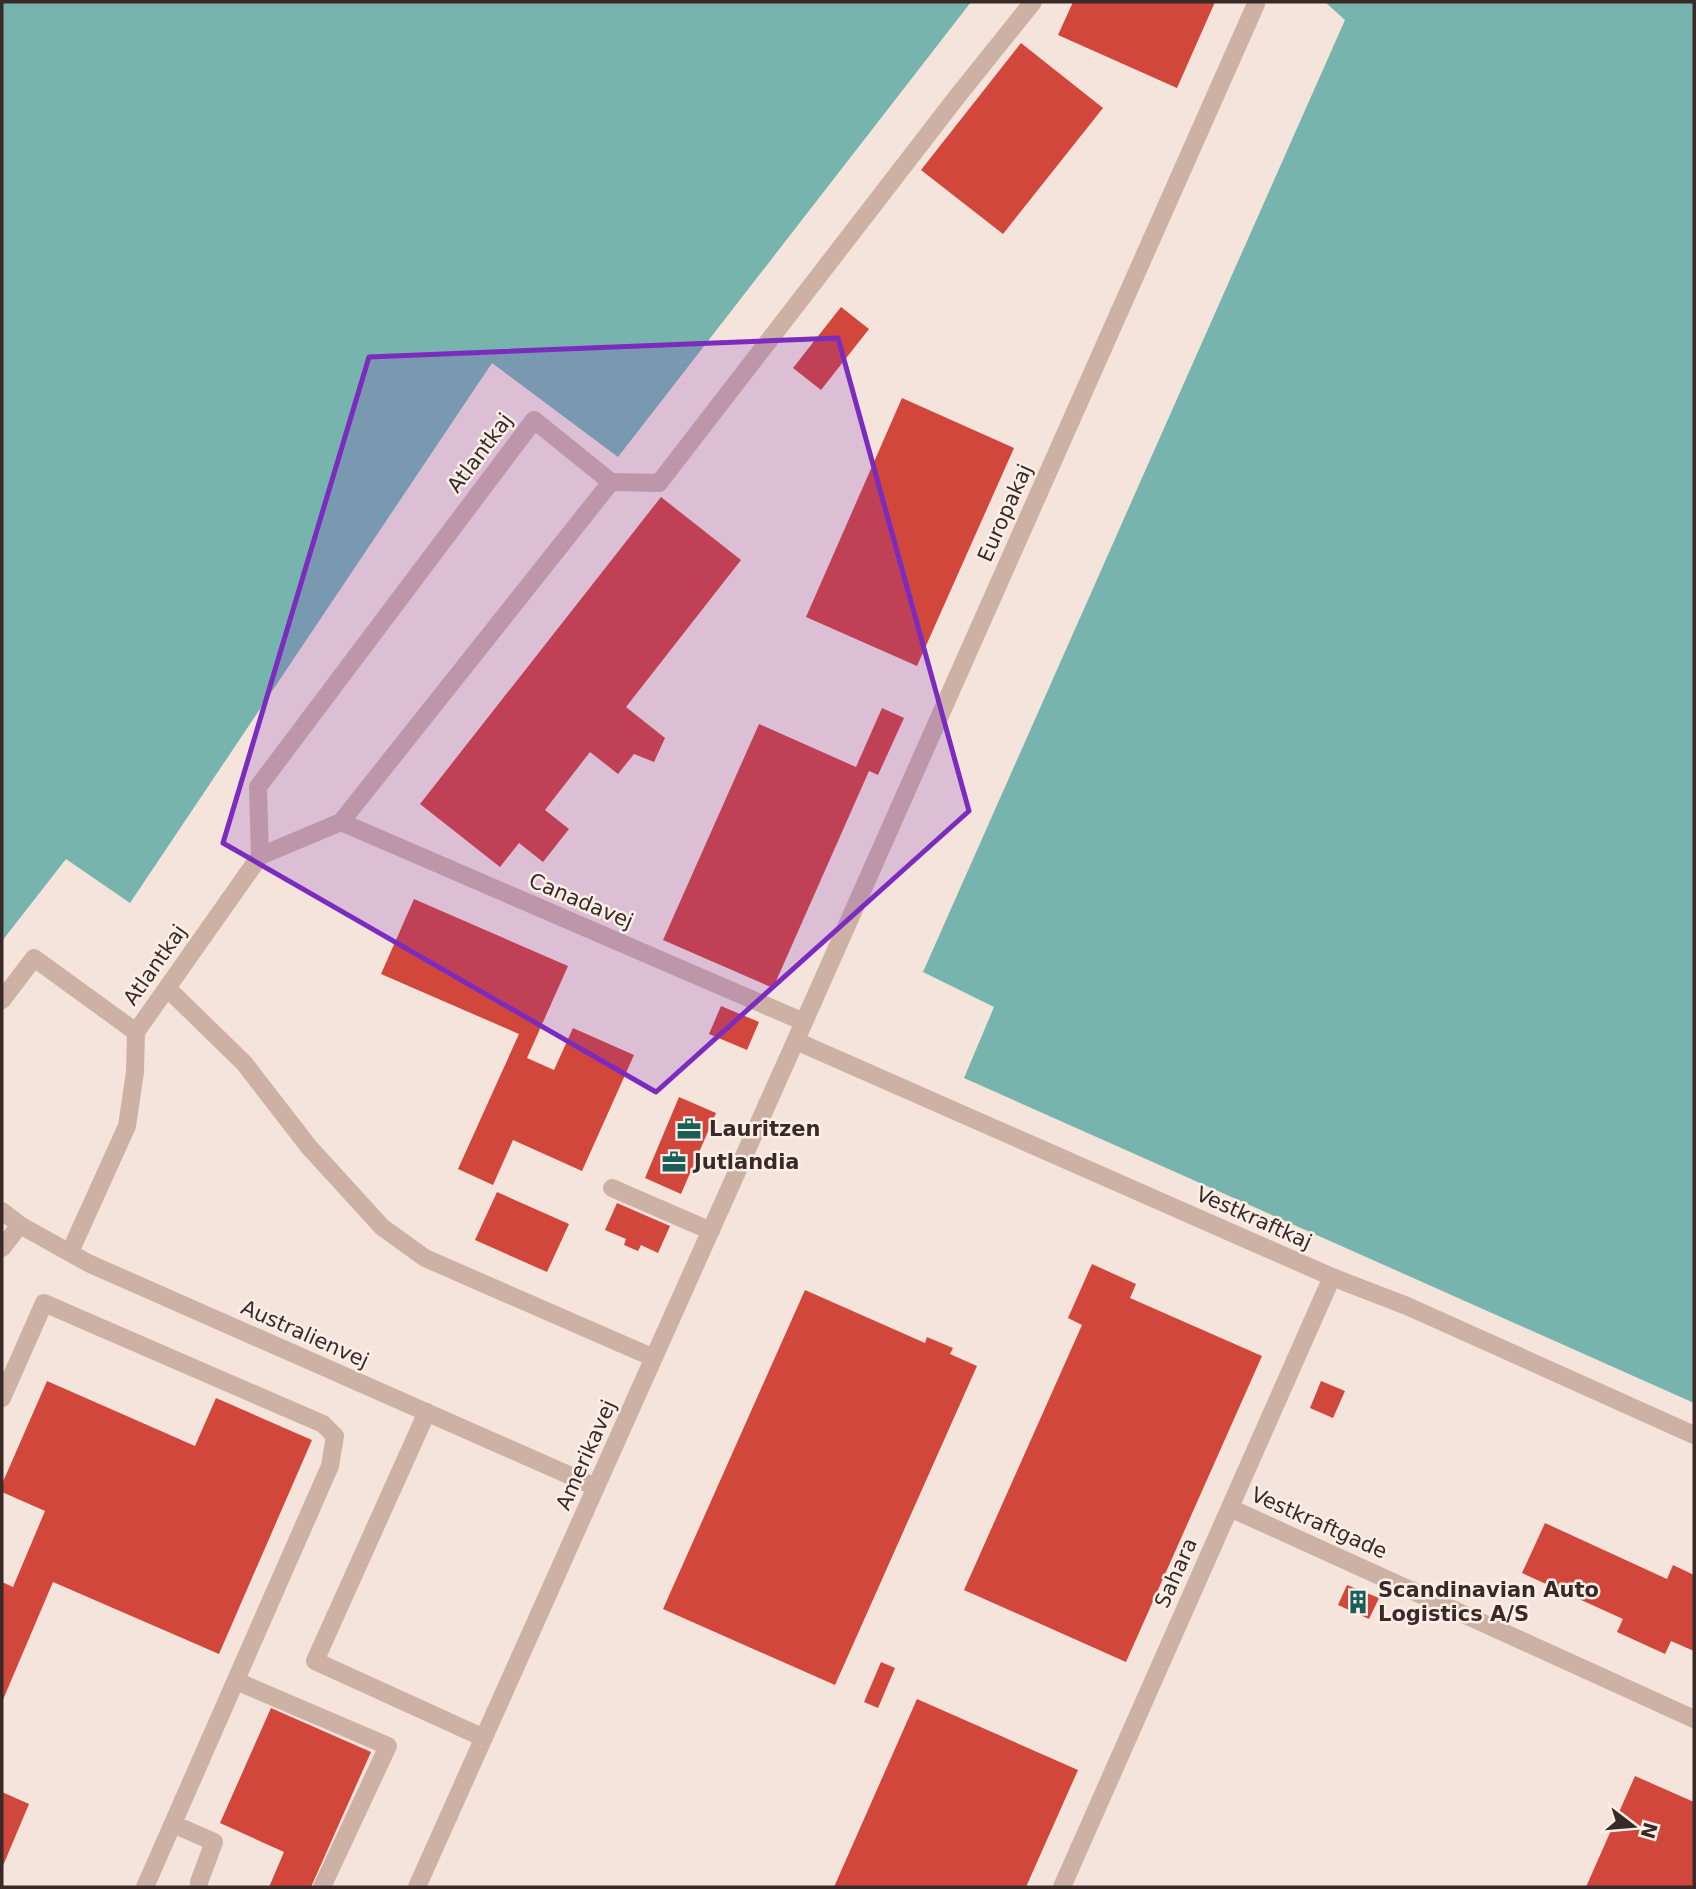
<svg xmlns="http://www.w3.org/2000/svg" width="1696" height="1889" font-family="'DejaVu Sans',sans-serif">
  <rect width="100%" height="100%" fill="#f4e4db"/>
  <path fill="#77b4ad" d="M2,2H971L618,457L492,363L130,903L66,859L2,941Z
    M1325,2H1694V1403L964,1078L994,1007L923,972L1345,20Z"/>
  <path fill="#d1473c" d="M1073,2H1215L1177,88L1058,35Z
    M1021,43L1103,108L1003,234L921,170Z
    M841,307L869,329L821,390L793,368Z
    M902,398L1014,448L917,666L806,617Z
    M661,497L741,560L626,707L665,738L654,762L634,754L618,774L590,752L545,810L569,829L543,862L519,843L500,867L420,804Z
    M882,708L904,718L878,775L869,771L773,988L663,940L759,724L856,767Z
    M414,899L568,966L527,1058L554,1070L573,1028L634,1055L582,1171L513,1140L493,1185L458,1169L519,1034L381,974Z
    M721,1006L759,1022L747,1050L709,1034Z
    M679,1097L716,1113L681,1194L645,1178Z
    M497,1192L569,1224L547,1272L475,1240Z
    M617,1203L670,1226L658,1253L641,1245L638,1251L624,1245L626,1239L605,1230Z
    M1092,1264L1136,1284L1130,1298L1262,1356L1126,1662L964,1590L1082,1325L1068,1318Z
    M805,1290L925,1343L927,1337L953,1348L950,1354L977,1366L835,1685L663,1609Z
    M47,1381L195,1446L216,1398L312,1440L219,1654L53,1582L2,1702V1582L13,1587L45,1511L2,1492V1484Z
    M1321,1381L1345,1391L1333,1418L1310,1408Z
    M1545,1523L1667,1579L1673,1565L1694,1575V1651L1671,1641L1665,1654L1617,1632L1623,1619L1522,1573Z
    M1347,1585L1379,1598L1369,1619L1338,1605Z
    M881,1662L895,1668L878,1708L864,1702Z
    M917,1699L1078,1770L1026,1887H834Z
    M271,1708L371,1752L311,1887H269L284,1852L220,1823Z
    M1635,1776L1694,1802V1887H1586Z
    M2,1792L29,1804L2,1868Z"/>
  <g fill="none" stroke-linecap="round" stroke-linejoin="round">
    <path stroke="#ceb1a5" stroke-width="18" d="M611,482L659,483L956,98L1033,2
      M341,822L804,1022
      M167,988L244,1063L309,1147L382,1227L425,1258L654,1358
      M2,1000L34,958L136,1032L260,856L258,787L534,420L611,482L341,822L260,856
      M796,1041L1332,1277L1407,1306L1694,1435
      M612,1188L711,1231
      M2,1211L20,1225L88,1263L596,1487
      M2,1248L20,1225
      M70,1252L127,1126L135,1072L136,1032
      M2,1398L44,1303L323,1424L335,1436L330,1466L145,1887
      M427,1412L315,1661L484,1738
      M1230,1508L1694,1719
      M236,1681L388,1746L322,1887
      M173,1824L214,1842L199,1882V1887
      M417,1887L804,1022L1256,4
      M1062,1887L1332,1277"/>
  </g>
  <path fill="#7b2cbf" fill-opacity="0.2" stroke="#7b2cbf" stroke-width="5" stroke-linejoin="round" d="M838,338L969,811L656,1092L223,843L369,357Z"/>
  <defs>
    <g id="office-bare" transform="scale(1.89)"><path d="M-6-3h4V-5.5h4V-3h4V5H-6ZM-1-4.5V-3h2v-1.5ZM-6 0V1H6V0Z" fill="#195f57" stroke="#fbefe8" stroke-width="2.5" paint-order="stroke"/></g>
    <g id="building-bare" transform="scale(1.89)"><path d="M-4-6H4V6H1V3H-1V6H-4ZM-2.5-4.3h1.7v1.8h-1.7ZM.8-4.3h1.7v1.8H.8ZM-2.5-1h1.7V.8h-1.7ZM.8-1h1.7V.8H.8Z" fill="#195f57" stroke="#fbefe8" stroke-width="2.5" paint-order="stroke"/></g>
  </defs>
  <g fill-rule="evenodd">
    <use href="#office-bare" x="689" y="1129"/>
    <use href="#office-bare" x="674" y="1162"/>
    <use href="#building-bare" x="1358" y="1602"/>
  </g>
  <g text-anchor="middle" stroke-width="5" stroke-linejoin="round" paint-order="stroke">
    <g font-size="21" fill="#392a27" stroke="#fbefe8">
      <text transform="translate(480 453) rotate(-53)" y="7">Atlantkaj</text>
      <text transform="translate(1005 513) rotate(-66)" y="7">Europakaj</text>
      <text transform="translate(581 901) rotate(23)" y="7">Canadavej</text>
      <text transform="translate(155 965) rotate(-55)" y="7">Atlantkaj</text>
      <text transform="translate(1254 1218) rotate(24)" y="7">Vestkraftkaj</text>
      <text transform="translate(305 1334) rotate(24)" y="7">Australienvej</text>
      <text transform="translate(586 1455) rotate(-66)" y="7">Amerikavej</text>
      <text transform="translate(1319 1523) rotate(24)" y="7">Vestkraftgade</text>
      <text transform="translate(1176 1573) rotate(-66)" y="7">Sahara</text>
    </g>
    <g font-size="21" font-weight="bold" fill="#392a27" stroke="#fbefe8" text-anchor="start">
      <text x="709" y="1136">Lauritzen</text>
      <text x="694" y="1169">Jutlandia</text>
      <text x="1378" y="1597">Scandinavian Auto<tspan x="1378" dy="24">Logistics A/S</tspan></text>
    </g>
  </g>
  <rect width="1696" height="1889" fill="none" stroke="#392a27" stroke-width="7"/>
  <g transform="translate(1633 1826) rotate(106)" stroke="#fbefe8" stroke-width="5" paint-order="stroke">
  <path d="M0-5L12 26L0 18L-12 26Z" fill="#392a27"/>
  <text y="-10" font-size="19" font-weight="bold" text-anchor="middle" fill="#392a27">N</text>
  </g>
</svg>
